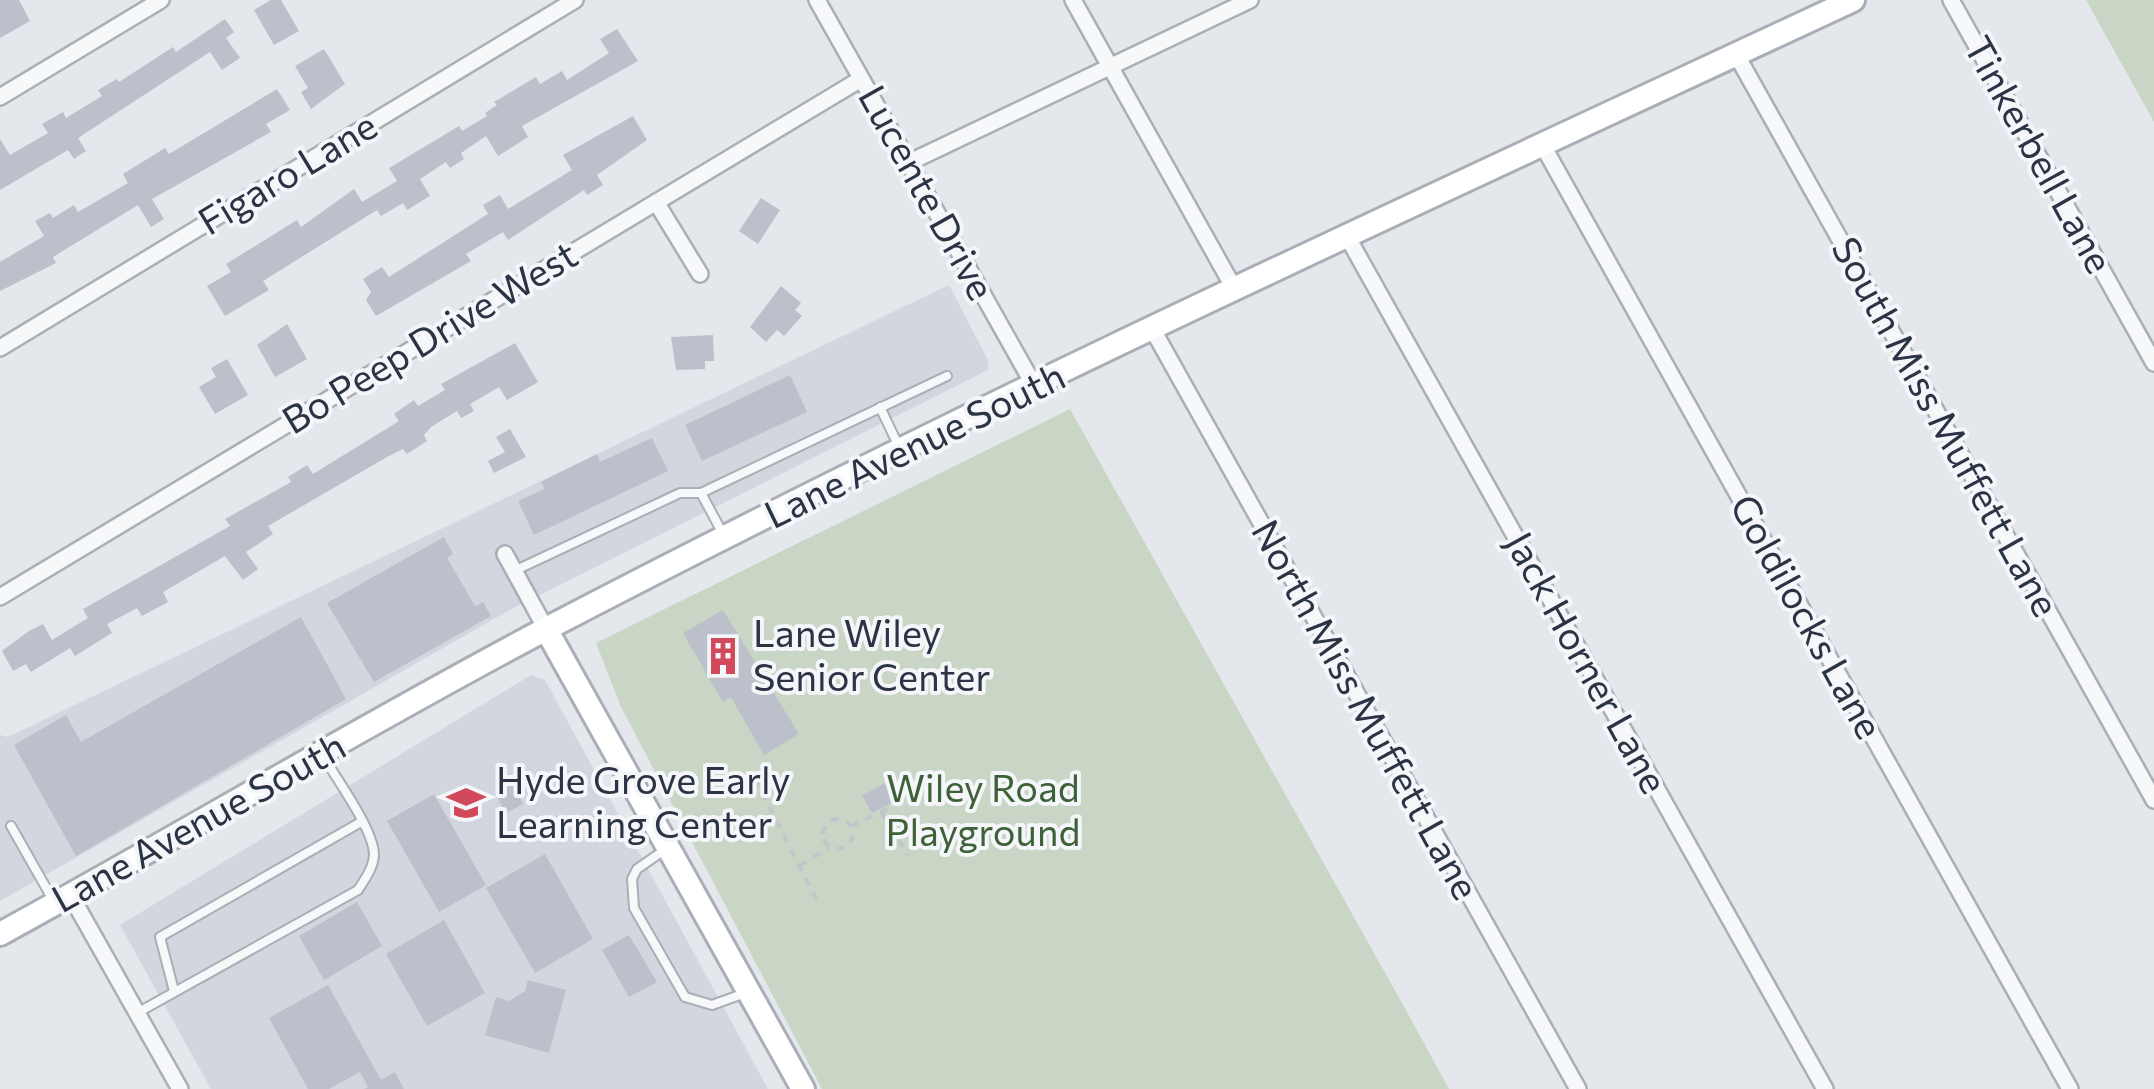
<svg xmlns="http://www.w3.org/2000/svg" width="2154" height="1089" font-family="Commissioner,sans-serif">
  <rect width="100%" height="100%" fill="#e4e7ec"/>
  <path fill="#d2d6de" d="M949,285L988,360V370L506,612L0,901V735L8,737Z
    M531,675L545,680L768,1089H211L120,925Z"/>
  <path fill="#c9d6c5" d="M2086,0H2154V122Z
    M1070,409L1412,1021L1449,1089H822L621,707L596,643Z"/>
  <path fill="#bbc0ca" d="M0,0H19L30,21L0,38Z
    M271,0H281L299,31L274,45L254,10Z
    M225,19L234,32L226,38L240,58L222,70L210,52L78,138L86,151L74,159L68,150L0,190V139L10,155L48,133L42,124L63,112L66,118L102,96L98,90L117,79L119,82L173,47L176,52Z
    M617,29L638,61L522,126L528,137L498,156L486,136L461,153L464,159L450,168L446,162L420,179L430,196L407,210L403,203L381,216L377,210L263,281L269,290L225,316L207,286L231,272L226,264L297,220L301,227L354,189L362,202L397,181L389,168L459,126L462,131L487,116L485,113L497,105L494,102L536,77L540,84L562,71L567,80L609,53L600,39Z
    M324,49L345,84L311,109L301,92L308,88L295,66Z
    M277,89L290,110L266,124L271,132L152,199L164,219L151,227L138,205L53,257L56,263L0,291V262L44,236L35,221L50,213L53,218L74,205L78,212L128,183L123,174L165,148L169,154Z
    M633,116L647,140L597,175L603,185L587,195L584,190L508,240L503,232L466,254L471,261L376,316L366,300L371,292L363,279L382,267L389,277L488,214L483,205L500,195L508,209L572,170L563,155Z
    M761,198L780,210L758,244L739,231Z
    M781,286L801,303L795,310L802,316L784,336L777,330L766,342L750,327Z
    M287,324L307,359L275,377L257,345Z
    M713,335L714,361H705V369L676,370L671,337Z
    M515,343L538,382L507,400L499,387L470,404L474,411L461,418L457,411L431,427L424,435L427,441L407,454L403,449L387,457L268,526L273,534L246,552L258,569L243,580L225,556L163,592L168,602L142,616L137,608L107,624L112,633L75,656L70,648L31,672L26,664L13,671L2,651L29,631L43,624L52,640L88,618L83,609L230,526L225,519L291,482L288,477L307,465L313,474L399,421L394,414L414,400L418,406L445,390L441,384Z
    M227,359L248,395L215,414L199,387L216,377L211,368Z
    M790,375L807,412L702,461L685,425Z
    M510,429L526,457L494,473L488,461L505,452L496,437Z
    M652,438L668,471L534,535L518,501L545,489L541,482L597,454L600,462Z
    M444,537L453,554L447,558L475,606L483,602L491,616L374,682L327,603Z
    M723,610L799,734L764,755L731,697L723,702L683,633Z
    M301,617L346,699L76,856L14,745L66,715L81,742Z
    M887,782L897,800L872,813L862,796Z
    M512,783L523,804L506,813L495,793Z
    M434,794L486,885L439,912L387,821Z
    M545,854L593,939L535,973L486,888Z
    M357,902L382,946L324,980L299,936Z
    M444,920L485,993L427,1026L386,954Z
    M629,935L657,982L629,997L602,950Z
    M528,980L566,990L549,1053L485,1035L496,997L509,1001L525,991Z
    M328,985L381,1080L395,1072L404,1089H364L368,1087L360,1072L329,1089H308L269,1018Z"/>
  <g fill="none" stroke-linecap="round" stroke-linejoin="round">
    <g stroke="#a9aeb7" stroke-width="12">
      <path id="lane" d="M880,407L900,449
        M701,493L947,376
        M514,571L680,493H701L723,534
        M11,826L53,900
        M663,851L637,869L632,879L634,908L685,997L712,1005L748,992
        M174,991L160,937L361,822
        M137,1013L358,890C365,879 374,867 374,854C373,828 335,777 322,754"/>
    </g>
    <g stroke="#a9aeb7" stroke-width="20">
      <path id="street" d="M817,0L1035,387
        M1073,0L1235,290
        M1951,0L2154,363
        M1736,54L2154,800
        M0,97L161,0
        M1542,144L2070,1089
        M910,162L1250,0
        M656,202L700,274
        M1348,238L1825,1089
        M1153,330L1578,1089
        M0,348L575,0
        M505,554L546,629
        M0,597L861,79
        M71,896L180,1089"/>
    </g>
    <g stroke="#a9aeb7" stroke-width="28">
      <path id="secondary" d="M546,629L803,1089
        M0,934C183,834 362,726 546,629C974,405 1415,204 1853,0"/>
    </g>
    <path stroke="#c2c5cb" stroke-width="4" stroke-dasharray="8 8" stroke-linecap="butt" d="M755,778L819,905
      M882,813L908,855
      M823 834a15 15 0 1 1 30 0a15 15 0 1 1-30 0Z
      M851,826L896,805
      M800,866L829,847"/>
    <use href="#lane" stroke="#f7f8fa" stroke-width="8"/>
    <use href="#street" stroke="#f7f8fa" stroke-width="15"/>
    <use href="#secondary" stroke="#fff" stroke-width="22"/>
  </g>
  <defs>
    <g id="building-bare" transform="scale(3)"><path d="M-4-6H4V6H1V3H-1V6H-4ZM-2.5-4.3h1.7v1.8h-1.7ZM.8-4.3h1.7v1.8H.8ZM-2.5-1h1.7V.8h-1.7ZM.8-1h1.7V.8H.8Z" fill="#d1495b" stroke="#f4f6f9" stroke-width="2.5" paint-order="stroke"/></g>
    <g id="school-bare" transform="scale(3)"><path d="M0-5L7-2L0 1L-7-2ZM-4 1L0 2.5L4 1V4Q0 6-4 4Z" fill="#d1495b" stroke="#f4f6f9" stroke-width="2.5" paint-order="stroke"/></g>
  </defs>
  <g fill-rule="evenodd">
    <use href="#building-bare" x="723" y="656"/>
    <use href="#school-bare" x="466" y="803"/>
  </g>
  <g text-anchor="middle" stroke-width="8" stroke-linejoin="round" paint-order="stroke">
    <g font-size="38" fill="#2b3445" stroke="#f4f6f9">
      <text transform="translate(2038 155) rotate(61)" y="13">Tinkerbell Lane</text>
      <text transform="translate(288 174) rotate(-31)" y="13">Figaro Lane</text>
      <text transform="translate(926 193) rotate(61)" y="13">Lucente Drive</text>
      <text transform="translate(430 338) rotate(-31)" y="13">Bo Peep Drive West</text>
      <text transform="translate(1945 427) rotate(61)" y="13">South Miss Muffett Lane</text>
      <text transform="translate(915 446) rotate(-26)" y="13">Lane Avenue South</text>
      <text transform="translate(1806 617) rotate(61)" y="13">Goldilocks Lane</text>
      <text transform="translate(1586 663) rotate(61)" y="13">Jack Horner Lane</text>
      <text transform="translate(1365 710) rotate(61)" y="13">North Miss Muffett Lane</text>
      <text transform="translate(199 823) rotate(-29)" y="13">Lane Avenue South</text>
    </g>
    <g font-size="38" fill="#2b3445" stroke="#f4f6f9" text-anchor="start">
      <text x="753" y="647">Lane Wiley<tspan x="753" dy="44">Senior Center</tspan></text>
      <text x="496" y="794">Hyde Grove Early<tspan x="496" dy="44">Learning Center</tspan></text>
    </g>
    <g font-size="38" fill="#3f6138" stroke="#f4f6f9">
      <text x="983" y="802">Wiley Road<tspan x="983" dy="44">Playground</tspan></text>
    </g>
  </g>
</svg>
